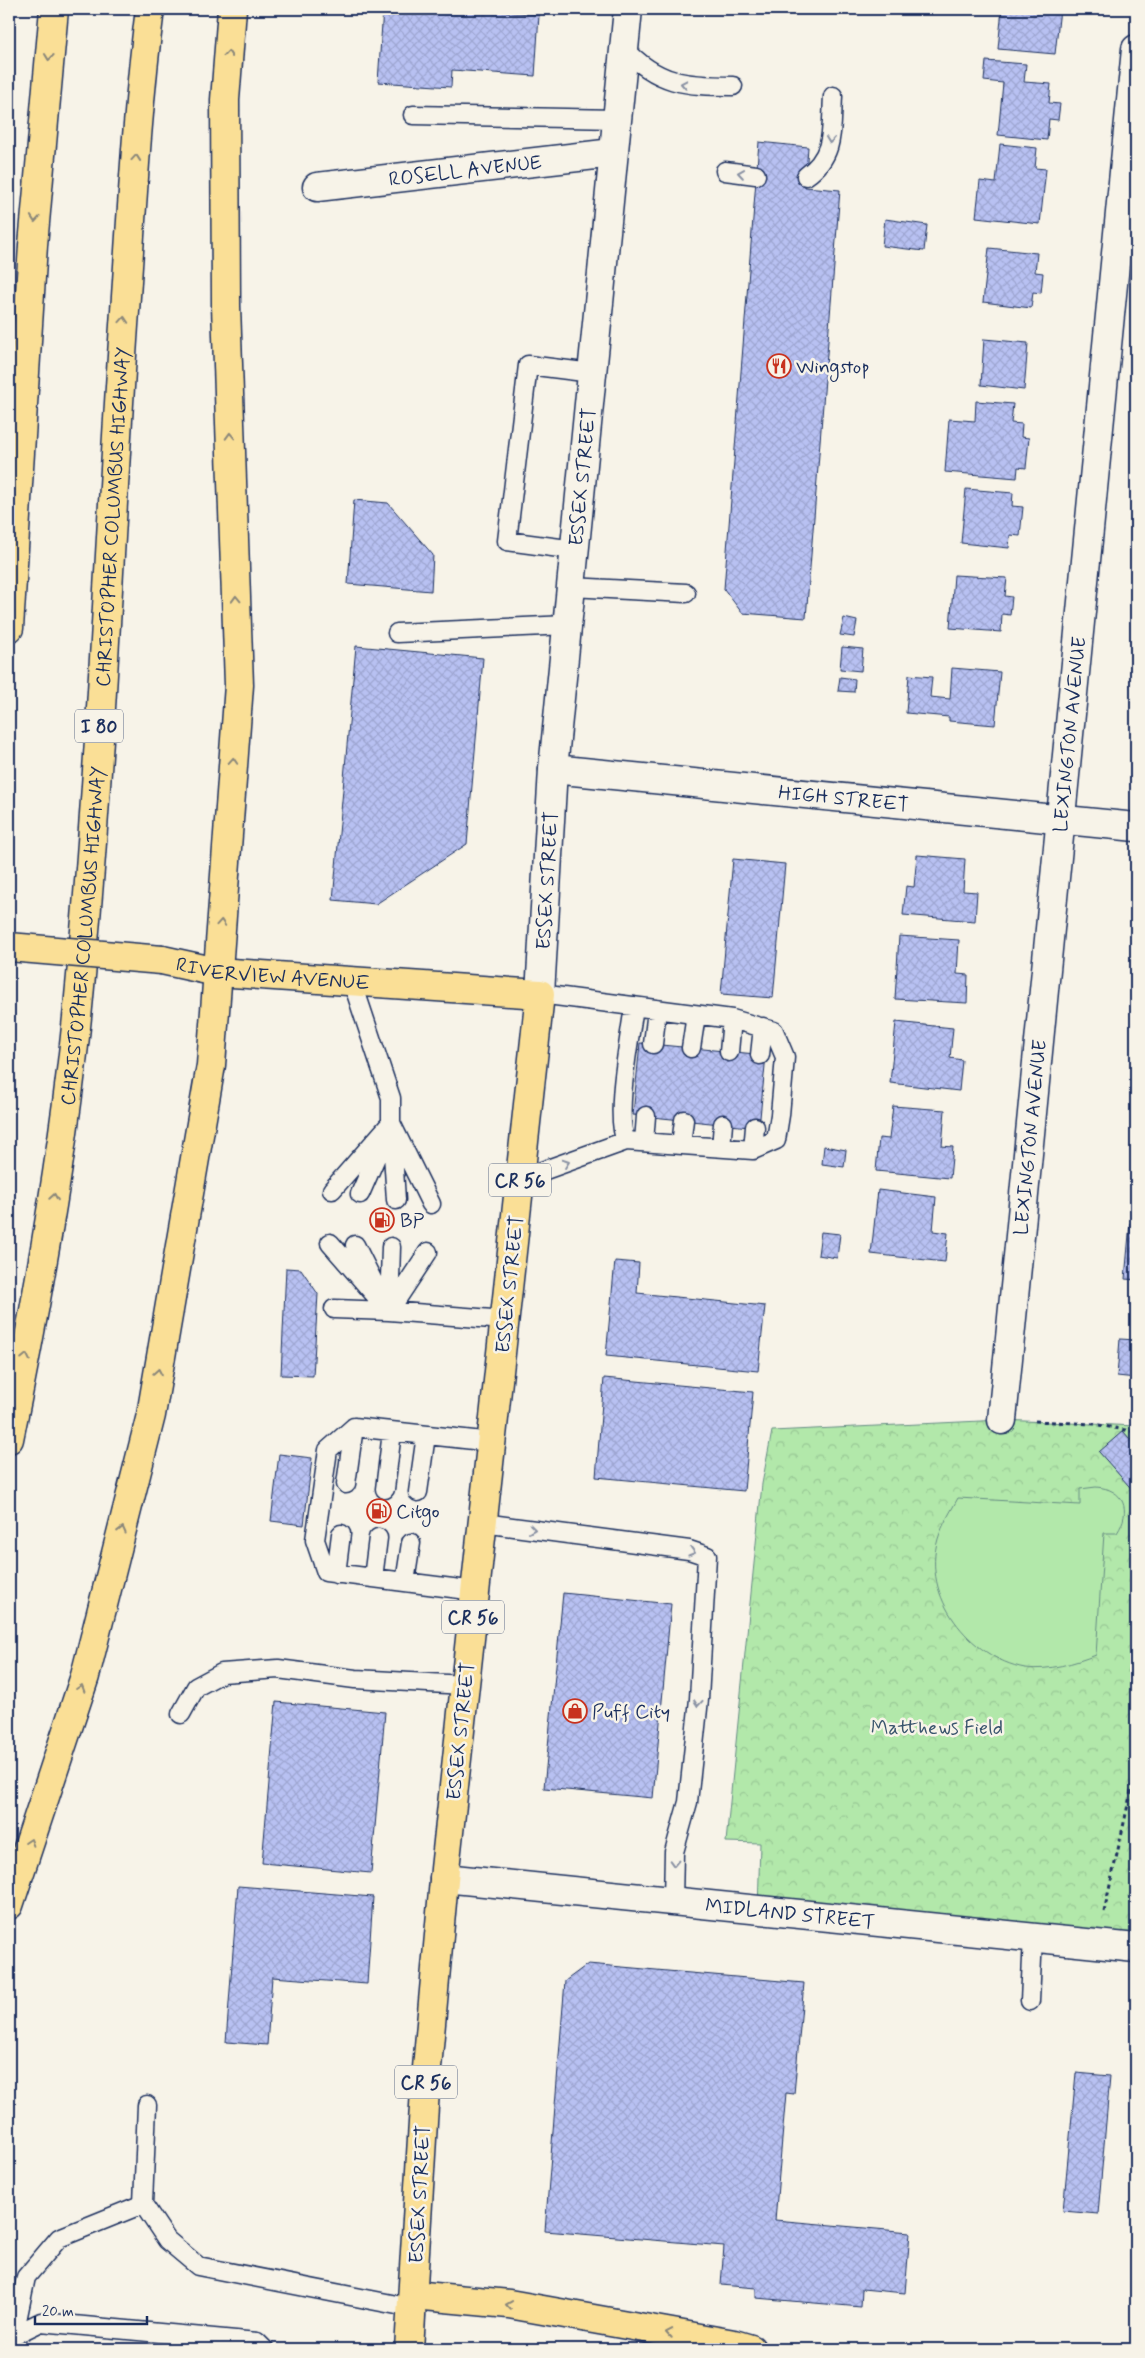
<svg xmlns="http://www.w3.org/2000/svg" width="1145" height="2358" font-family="Mynerve,sans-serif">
  <defs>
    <pattern id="park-crowns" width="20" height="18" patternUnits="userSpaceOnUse" patternTransform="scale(1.25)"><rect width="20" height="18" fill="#b2e8aa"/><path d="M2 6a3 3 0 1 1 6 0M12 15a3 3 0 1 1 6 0" fill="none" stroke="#98c795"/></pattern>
    <pattern id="building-cross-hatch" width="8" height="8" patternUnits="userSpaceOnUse" patternTransform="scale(1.25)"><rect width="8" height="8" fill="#b8c1f2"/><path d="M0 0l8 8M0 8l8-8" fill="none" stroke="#9ea6d2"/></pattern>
  </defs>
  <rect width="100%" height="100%" fill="#f7f3e8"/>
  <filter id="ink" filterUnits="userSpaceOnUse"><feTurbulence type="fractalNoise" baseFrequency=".02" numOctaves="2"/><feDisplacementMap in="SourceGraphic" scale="10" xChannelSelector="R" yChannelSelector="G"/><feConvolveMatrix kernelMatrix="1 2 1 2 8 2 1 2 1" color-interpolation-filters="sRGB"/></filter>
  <g filter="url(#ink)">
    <path fill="url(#park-crowns)" stroke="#668c84" d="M1002,1420L1136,1426V1948L758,1910L760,1843L726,1842L762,1484L772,1431Z"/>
    <path fill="#b2e8aa" stroke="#668c84" d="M1096,1487C1124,1489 1132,1510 1117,1533H1104L1096,1655C1075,1663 1049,1671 1025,1668C970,1658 921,1596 938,1539C942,1525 951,1511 958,1498L1080,1505V1489Z"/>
    <path fill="url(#building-cross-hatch)" stroke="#1b2f5e" d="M383,9H477L539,15L535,76L452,70L451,87L378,82Z
      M767,9H802L801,12Z
      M1002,9H1060L1055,54L998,49Z
      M986,61L1026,64L1024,82L1051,84L1049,103L1060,104L1058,120L1049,119L1047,140L998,135L1003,83L984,81Z
      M759,142L808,147L805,187L840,190L806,618L742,613L724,589Z
      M1000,144L1037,148L1035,168L1046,169L1040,224L976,217L980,181L996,183Z
      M885,219L927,225L924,251L882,246Z
      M989,248L1037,253L1035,272L1043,273L1041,293L1033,292L1031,308L983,302Z
      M984,339L1028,343L1024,390L981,385Z
      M976,401L1013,404L1011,423L1022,424L1021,437L1029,438L1026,468L1018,467L1017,478L945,472L949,419L975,421Z
      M966,489L1013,493L1012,506L1023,507L1020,536L1010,535L1009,548L961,543Z
      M354,500L388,503L433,555L431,591L348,584Z
      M954,575L1007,578L1005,596L1012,597L1010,615L1002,614L1001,632L950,628Z
      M844,618L857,621L854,637L840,635Z
      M356,646L483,658L467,844L376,904L333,900Z
      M842,647L863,649L861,671L840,669Z
      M952,668L1000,672L995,725L949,721V717L906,713L909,675L932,677L930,697L950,699Z
      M840,677L855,679L854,692L838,691Z
      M917,855L965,859L963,891L977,892L975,921L903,915L906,886L914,887Z
      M733,859L785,864L773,998L721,994Z
      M899,936L959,940L957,974L968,975L967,1003L895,999Z
      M896,1022L953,1028L950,1058L962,1060L959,1091L890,1083Z
      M640,1043L766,1055L759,1128L633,1115Z
      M893,1106L945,1110L942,1146L953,1147L950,1178L876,1171L879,1138L889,1139Z
      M824,1146L846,1150L844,1167L822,1164Z
      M1136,1153V1191L1133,1190Z
      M878,1190L936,1197L933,1231L948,1233L945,1262L871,1254Z
      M1130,1223H1136V1280L1125,1279Z
      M821,1232L840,1234L837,1258L818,1255Z
      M615,1261L639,1263L637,1293L765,1306L758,1371L606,1356Z
      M286,1268L301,1269L318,1294L313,1376L281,1375Z
      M1120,1339L1136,1340V1378L1117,1376Z
      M604,1378L753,1392L744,1491L596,1477Z
      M1123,1431L1136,1446V1494L1099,1452Z
      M279,1454L312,1458L304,1525L271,1521Z
      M563,1593L671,1604L653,1798L544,1788Z
      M276,1702L385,1712L371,1873L262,1863Z
      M238,1886L373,1897L367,1984L272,1977L267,2045L226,2042Z
      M588,1964L804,1983L794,2094L786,2093L775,2220L910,2232L905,2293L862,2289L861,2307L756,2298V2288L721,2285L724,2246L545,2231L565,1981Z
      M1076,2073L1110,2076L1098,2214L1063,2211Z"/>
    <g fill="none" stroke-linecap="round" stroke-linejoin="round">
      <g stroke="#1b2f5e" stroke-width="21">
        <path id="service" d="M624,48C657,84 686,86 733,86
          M413,115L617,119
          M725,171L756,175
          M806,176C836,155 831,128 833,96
          M575,550L507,541L528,365L592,373
          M571,587L686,593
          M397,633L567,625
          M653,1044L657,1010
          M691,1048L696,1015
          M729,1052L732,1019
          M760,1055L763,1027
          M626,1141C614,1115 630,1038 634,1006
          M644,1142L646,1116
          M681,1145L684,1120
          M721,1148L723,1124
          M753,1150L755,1127
          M520,1179L626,1141L753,1150L776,1140L780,1115L785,1057L774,1031L732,1019L540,994
          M332,1190L391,1123V1098L352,981
          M360,1194L384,1139
          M396,1200L391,1123L431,1204
          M330,1243L389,1311L505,1320
          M355,1245L375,1285
          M334,1309L389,1311
          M389,1311L428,1252
          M389,1311L391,1247
          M346,1484L354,1427
          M385,1489L392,1432
          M418,1492L426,1435
          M483,1523L689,1550L707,1556L699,1699L688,1802L674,1852L673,1901
          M336,1574L341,1534
          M373,1578L378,1538
          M405,1582L411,1543
          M476,1591L326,1572L315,1540L328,1450L354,1427L492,1442
          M181,1714L196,1687L222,1673L278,1669L355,1679L465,1685
          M1030,2001L1033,1937
          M147,2105L143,2204L167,2240L198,2266L412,2308
          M14,2335L26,2277L59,2238L143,2204
          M9,2349L14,2335L41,2322L257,2342L264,2349"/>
      </g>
      <g stroke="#1b2f5e" stroke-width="31">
        <g id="minor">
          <path id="s1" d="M317,187L613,153"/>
          <path id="s2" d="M553,769L1136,827"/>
          <path id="s3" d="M1002,1420L1136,49"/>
          <path id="s4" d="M444,1878L1136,1948"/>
        </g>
      </g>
      <g stroke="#1b2f5e" stroke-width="31">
        <g id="secondary">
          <path id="s5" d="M540,994L553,769L628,9"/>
        </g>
      </g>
      <g stroke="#1b2f5e" stroke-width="31">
        <g id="primary">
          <path id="s6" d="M162,960L217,972L540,994L445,1869L425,2090L409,2349"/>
        </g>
      </g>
      <g stroke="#1b2f5e" stroke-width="31">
        <path id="trunk" d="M413,2295L509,2304L734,2344L751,2349"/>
      </g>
      <g stroke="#1b2f5e" stroke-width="31">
        <g id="motorway">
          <path d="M9,628L33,245L54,9"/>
          <path id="s7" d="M9,1439C39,1293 65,1146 79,997C101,769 109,540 125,311C132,210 137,109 150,9"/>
          <path d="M9,1905L85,1676L151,1415L211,1065L239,685L226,306L225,100L232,9"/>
        </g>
      </g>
      <path stroke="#1b2f5e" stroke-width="3" stroke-dasharray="4 4" stroke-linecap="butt" d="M1035,1421L1094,1424L1136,1432
        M1104,1912L1136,1769"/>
      <use href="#service" stroke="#f7f3e8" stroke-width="18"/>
      <use href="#minor" stroke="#f7f3e8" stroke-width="28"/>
      <use href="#secondary" stroke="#f7f3e8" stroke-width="28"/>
      <use href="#primary" stroke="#fadf96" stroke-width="28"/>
      <use href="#trunk" stroke="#fadf96" stroke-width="28"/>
      <use href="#motorway" stroke="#fadf96" stroke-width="28"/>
      <g stroke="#1b2f5e" stroke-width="31" stroke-linecap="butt">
        <path id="primary-bridge" d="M9,947L162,960"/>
      </g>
      <use href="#primary-bridge" stroke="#fadf96" stroke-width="28"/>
    </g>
    <defs><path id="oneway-chevron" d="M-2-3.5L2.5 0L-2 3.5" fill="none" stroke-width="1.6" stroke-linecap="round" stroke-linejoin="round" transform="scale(1.25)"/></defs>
    <g stroke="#8a877a">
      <use href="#oneway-chevron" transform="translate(228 54) rotate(-85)"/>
      <use href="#oneway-chevron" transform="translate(49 57) rotate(96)"/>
      <use href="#oneway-chevron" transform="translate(136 158) rotate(-85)"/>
      <use href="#oneway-chevron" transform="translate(35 219) rotate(95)"/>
      <use href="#oneway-chevron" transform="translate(124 320) rotate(-86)"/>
      <use href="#oneway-chevron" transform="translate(230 436) rotate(-92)"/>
      <use href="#oneway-chevron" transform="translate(236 599) rotate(-92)"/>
      <use href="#oneway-chevron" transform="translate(233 761) rotate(-86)"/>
      <use href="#oneway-chevron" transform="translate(221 923) rotate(-86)"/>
      <use href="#oneway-chevron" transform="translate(54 1197) rotate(-81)"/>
      <use href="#oneway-chevron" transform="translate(26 1357) rotate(-78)"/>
      <use href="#oneway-chevron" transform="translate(158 1372) rotate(-80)"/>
      <use href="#oneway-chevron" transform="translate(122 1530) rotate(-76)"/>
      <use href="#oneway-chevron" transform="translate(81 1688) rotate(-72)"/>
      <use href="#oneway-chevron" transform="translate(30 1842) rotate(-72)"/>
      <use href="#oneway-chevron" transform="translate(509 2305) rotate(-172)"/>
      <use href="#oneway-chevron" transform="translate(669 2333) rotate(-170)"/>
    </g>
    <g stroke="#8991a3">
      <use href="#oneway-chevron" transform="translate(684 84) rotate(-170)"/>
      <use href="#oneway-chevron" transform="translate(830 140) rotate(96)"/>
      <use href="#oneway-chevron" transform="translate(741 173) rotate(-172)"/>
      <use href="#oneway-chevron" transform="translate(566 1163) rotate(-19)"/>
      <use href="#oneway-chevron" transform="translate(532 1529) rotate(7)"/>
      <use href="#oneway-chevron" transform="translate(692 1552) rotate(16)"/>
      <use href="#oneway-chevron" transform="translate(698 1703) rotate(95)"/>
      <use href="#oneway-chevron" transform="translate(674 1863) rotate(92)"/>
    </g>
  </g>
  <defs>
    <g id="restaurant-ring" transform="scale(1.25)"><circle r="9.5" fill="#f7f3e8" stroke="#c8321e" stroke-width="1.5"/><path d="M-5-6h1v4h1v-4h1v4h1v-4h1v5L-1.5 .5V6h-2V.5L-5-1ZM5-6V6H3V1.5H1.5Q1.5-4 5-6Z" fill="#c8321e"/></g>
    <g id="fuel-ring" transform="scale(1.25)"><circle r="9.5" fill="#f7f3e8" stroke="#c8321e" stroke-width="1.5"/><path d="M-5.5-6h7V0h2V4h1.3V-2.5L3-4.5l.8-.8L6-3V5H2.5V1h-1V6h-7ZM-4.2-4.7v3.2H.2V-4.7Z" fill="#c8321e"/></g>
    <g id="shop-ring" transform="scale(1.25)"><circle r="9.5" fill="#f7f3e8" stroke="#c8321e" stroke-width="1.5"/><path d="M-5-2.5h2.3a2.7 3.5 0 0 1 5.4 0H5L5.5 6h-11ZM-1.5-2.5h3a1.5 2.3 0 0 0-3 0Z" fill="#c8321e"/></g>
  </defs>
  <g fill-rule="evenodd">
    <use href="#restaurant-ring" x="779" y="366"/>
    <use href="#fuel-ring" x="382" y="1220"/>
    <use href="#fuel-ring" x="379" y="1511"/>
    <use href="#shop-ring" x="575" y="1711"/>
  </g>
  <g text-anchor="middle" stroke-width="5" stroke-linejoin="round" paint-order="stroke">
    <g fill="#f7f3e8" stroke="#5d6a87" stroke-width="1">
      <rect x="75" y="709.5" width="48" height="33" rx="4"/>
      <rect x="489" y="1163.5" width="62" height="33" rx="4"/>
      <rect x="442" y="1600.5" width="62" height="33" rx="4"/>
      <rect x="395" y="2065.5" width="62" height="33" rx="4"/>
    </g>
    <g font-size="19" font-weight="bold" fill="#1b2f5e">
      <text x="99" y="733">I 80</text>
      <text x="520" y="1187">CR 56</text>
      <text x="473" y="1624">CR 56</text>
      <text x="426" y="2089">CR 56</text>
    </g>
    <g font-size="20" fill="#1b2f5e" stroke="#f7f3e8">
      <text dy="7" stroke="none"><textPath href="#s1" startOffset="149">ROSELL AVENUE</textPath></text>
      <text dy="7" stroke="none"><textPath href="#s5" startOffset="519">ESSEX STREET</textPath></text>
      <text dy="7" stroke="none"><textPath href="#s7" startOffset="929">CHRISTOPHER COLUMBUS HIGHWAY</textPath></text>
      <text dy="7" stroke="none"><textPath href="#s3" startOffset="689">LEXINGTON AVENUE</textPath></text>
      <text dy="7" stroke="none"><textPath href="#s2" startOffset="292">HIGH STREET</textPath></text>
      <text dy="7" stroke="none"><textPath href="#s5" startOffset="114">ESSEX STREET</textPath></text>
      <text dy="7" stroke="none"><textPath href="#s7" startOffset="509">CHRISTOPHER COLUMBUS HIGHWAY</textPath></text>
      <text dy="7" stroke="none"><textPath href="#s6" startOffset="112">RIVERVIEW AVENUE</textPath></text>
      <text dy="7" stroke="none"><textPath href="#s3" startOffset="284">LEXINGTON AVENUE</textPath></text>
      <text transform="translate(509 1284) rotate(-84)" y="7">ESSEX STREET</text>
      <text transform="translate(460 1731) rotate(-84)" y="7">ESSEX STREET</text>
      <text dy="7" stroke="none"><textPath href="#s4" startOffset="348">MIDLAND STREET</textPath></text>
      <text transform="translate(419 2194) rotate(-87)" y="7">ESSEX STREET</text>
    </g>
    <g font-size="20" fill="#1b2f5e" stroke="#f7f3e8" text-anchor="start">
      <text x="796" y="373">Wingstop</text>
      <text x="400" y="1227">BP</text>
      <text x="396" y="1518">Citgo</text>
      <text x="592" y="1718">Puff City</text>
    </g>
    <g font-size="20" fill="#39546d" stroke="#f7f3e8">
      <text x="937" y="1734">Matthews Field</text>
    </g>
  </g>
  <rect width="1145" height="2358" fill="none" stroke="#f7f3e8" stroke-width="30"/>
  <rect x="15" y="15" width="1115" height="2328" fill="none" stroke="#1b2f5e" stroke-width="2" filter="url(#ink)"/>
  <path d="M35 2316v8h112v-8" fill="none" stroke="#1b2f5e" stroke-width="2.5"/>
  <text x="42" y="2316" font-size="15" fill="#1b2f5e" stroke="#f7f3e8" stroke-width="4" paint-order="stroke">20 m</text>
</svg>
